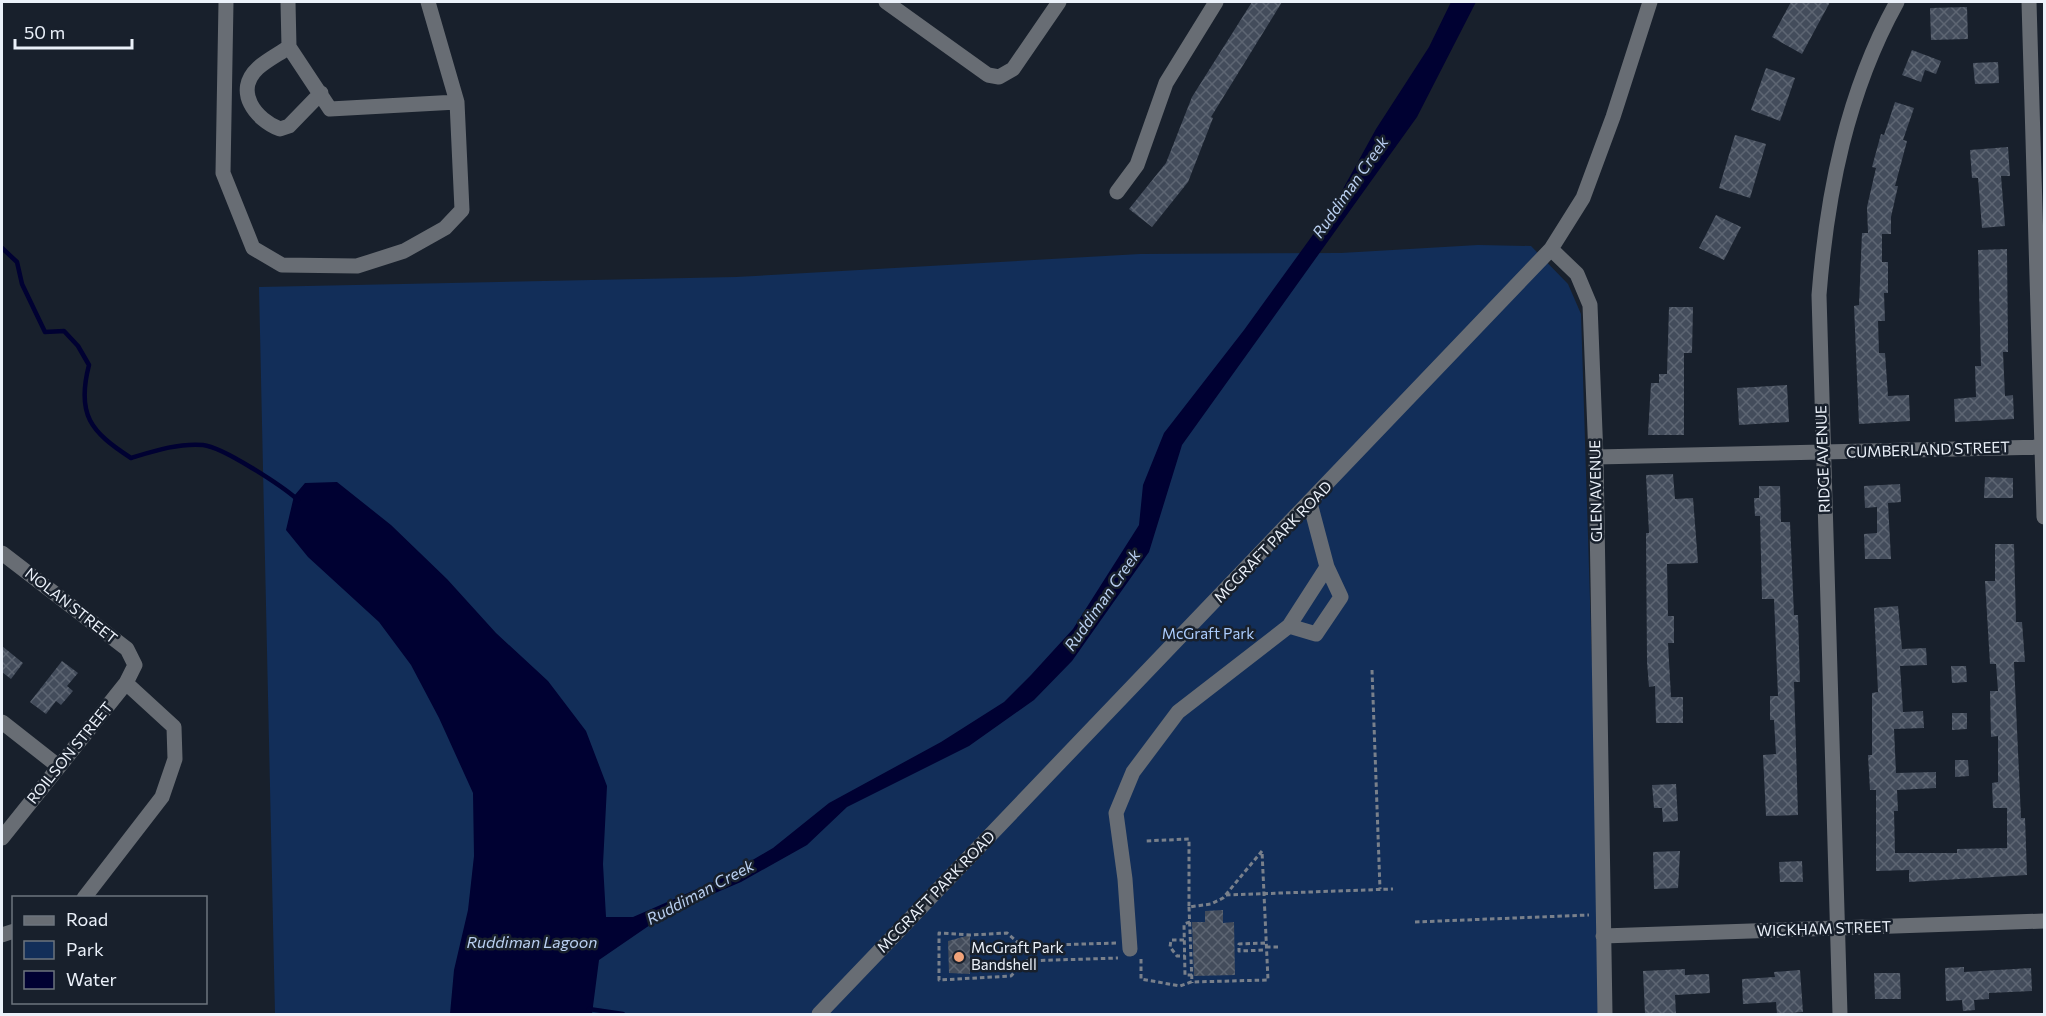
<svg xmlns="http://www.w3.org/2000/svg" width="2046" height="1016" font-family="Commissioner,sans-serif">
  <defs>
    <pattern id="building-cross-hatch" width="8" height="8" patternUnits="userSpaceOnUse" patternTransform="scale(1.5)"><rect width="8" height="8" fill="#434c5b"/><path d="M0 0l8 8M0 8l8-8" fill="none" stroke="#5e6673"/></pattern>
  </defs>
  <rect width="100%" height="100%" fill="#18202c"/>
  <path fill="#122e59" d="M1478,245L1531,246L1568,284L1581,314L1603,1014H275L259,287L736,277L1140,254L1341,253Z"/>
  <path fill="#000132" d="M1451,2H1476L1417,117L1182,445L1149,552L1072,661L1034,700L969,746L847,807L807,845L741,882L666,914L599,960L592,1014H450L454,970L468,910L474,856L473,793L439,718L411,665L379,622L308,557L286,530L294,496L305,483L337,482L391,525L447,579L496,633L548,681L586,731L607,786L603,864L606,917H633L720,879L773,848L829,803L941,742L1004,702L1031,675L1073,629L1139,525L1143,485L1164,433L1244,330L1333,207L1376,129L1429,47Z"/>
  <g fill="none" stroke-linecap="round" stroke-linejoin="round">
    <path stroke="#000132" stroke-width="4.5" d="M2,248L17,262L22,284L45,332L64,331L78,346L89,365C76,415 91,432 131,458C154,451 178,443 203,445C223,447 282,486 298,500
      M589,1009L623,1014"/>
  </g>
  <path fill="url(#building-cross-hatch)" d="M1252,2H1282L1211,117L1213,118L1188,182L1152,227L1129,209L1166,163L1192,97Z
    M1791,2H1830L1802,54L1772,37Z
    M1967,7L1968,39L1931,40L1930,8Z
    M1912,50L1941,61L1936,74L1925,70L1921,82L1902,75Z
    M1998,62L1999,83L1975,84L1973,63Z
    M1766,68L1795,78L1780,121L1751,110Z
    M1895,102L1914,108L1903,140L1907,141L1895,186H1898L1891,217V234H1882V262H1888V293H1884L1885,321H1878L1879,353H1885L1888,396L1909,395L1910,421L1859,424L1854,306L1859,305L1862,233H1868L1867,207L1876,168L1872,167L1881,134L1884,135Z
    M1735,135L1766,144L1750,198L1719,188Z
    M2008,147L2010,176H2001L2005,226L1982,228L1978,178H1972L1970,150Z
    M1716,215L1741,227L1724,260L1699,248Z
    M2007,249L2008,352H2003L2005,396L2013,395L2014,419L1955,422L1954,399L1976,397L1975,366H1981L1978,250Z
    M1669,307H1693L1692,353H1684V435H1648L1651,383H1659V374H1667Z
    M1787,385L1789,422L1739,425L1737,388Z
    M1673,474L1675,499L1693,498L1698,563L1667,564L1668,616H1674V643H1668L1671,697H1683V723H1656L1655,686L1649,687L1647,662L1646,533H1649L1646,475Z
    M1985,477L2013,478V498H1984Z
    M1900,484L1901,502L1888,503L1891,559H1865L1864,534L1877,533V507L1865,508L1864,486Z
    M1759,486H1780L1781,522H1790L1794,615H1798L1800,682H1794L1798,815L1766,816L1763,755L1776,754L1774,720H1770V696H1778L1774,599H1762L1760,516H1755L1754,498H1759Z
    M1995,544H2014L2016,622H2022L2025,662H2014L2021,818H2025L2027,875L1909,882V870L1876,871V790H1870L1868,755H1872V693L1878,692L1874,608L1898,606L1902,649L1926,648L1927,665L1900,666L1903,712L1923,711L1924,728L1894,729L1896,773L1936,772V788L1897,790L1898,811H1894L1895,853H1957V849L2007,848V808H1993L1992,783L1998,782V736L1991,737L1990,691H1998L1996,664H1990L1985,581H1995Z
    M2,646L23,663L11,679L2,672Z
    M62,661L78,673L67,686L73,691L61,705L56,701L46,714L30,702Z
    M1951,666H1966L1967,682L1952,683Z
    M1952,713H1967V729L1952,730Z
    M1955,760H1968L1969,776L1955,777Z
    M1676,784L1678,821L1663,822L1662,808H1654L1652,785Z
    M1680,851L1678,888L1654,889L1653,852Z
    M1802,861L1803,882H1780L1779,862Z
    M1223,910V923L1234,922L1235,975L1194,976L1192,922H1205V911Z
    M970,935V974L949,973L948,941Z
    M1964,967V972L2031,968L2032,991L1989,993V999L1974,1000L1975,1010L1963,1011L1962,1000L1946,1001L1945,968Z
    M1685,969V975L1709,974L1710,993L1675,995L1676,1014H1645L1643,971Z
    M1800,970L1803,1012L1777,1014L1776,1002L1743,1004L1742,979L1775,977L1774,972Z
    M1874,973H1900L1901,999H1875Z"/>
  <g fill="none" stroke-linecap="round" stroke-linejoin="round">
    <path stroke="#79808b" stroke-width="3" stroke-dasharray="4.5 3" stroke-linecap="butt" d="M1372,670L1380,889
      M1226,895L1393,889
      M1189,907L1192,983
      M1190,922L1184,924L1185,975H1192
      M1415,922L1589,915
      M1184,940H1171L1170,947L1177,956H1185
      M1116,943L1022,946L1007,933L970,935L939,933V980L1011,976L1025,961L1118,958
      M1265,943L1239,944V951L1266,950
      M1266,947H1278
      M1141,959V979L1180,986L1191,982L1268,980L1262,851L1223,898L1211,904L1189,907V839L1144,841"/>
    <path stroke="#686d74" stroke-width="15" d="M226,2L223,173L253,248L282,265L357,266L404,251L445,228L462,210L457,102
      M288,2L289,47
      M886,2L988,75L999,77L1013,69L1059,2
      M2029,2L2044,517
      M289,47L330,109L457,102L428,2
      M289,47C279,54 267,60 258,68C233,91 256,120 280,129L289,126L321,93
      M1117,192L1137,165L1166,83L1216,2
      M1551,249L1577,274L1590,305L1596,457L1605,1014
      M1596,457L2044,447
      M2,553L127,649L135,665L126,683L2,838
      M1289,626L1316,634L1341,597L1327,567
      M2,722L58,766
      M84,898L162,797L175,759L174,727L126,683
      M2,935L14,931
      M1603,936L2044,921
      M1130,949L1125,879L1116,813L1133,772L1178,712L1289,626L1327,567L1310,503
      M819,1014L1551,249L1583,198L1613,117L1650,2
      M1840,1014L1819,295C1827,193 1847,92 1897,2"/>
  </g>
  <circle fill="#f0a279" stroke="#18202c" stroke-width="2" cx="959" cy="957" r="6"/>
  <g text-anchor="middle" stroke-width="5" stroke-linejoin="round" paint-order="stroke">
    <g font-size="15" fill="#ebf1fa" stroke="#18202c">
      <text transform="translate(1928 450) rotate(-2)" y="5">CUMBERLAND STREET</text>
      <text transform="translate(1823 459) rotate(-92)" y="5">RIDGE AVENUE</text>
      <text transform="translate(1596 491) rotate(-91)" y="5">GLEN AVENUE</text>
      <text transform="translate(1273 542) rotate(-46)" y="5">MCGRAFT PARK ROAD</text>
      <text transform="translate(71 606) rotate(38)" y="5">NOLAN STREET</text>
      <text transform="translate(70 753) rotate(-51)" y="5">ROILSON STREET</text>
      <text transform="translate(936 892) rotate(-46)" y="5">MCGRAFT PARK ROAD</text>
      <text transform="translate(1824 929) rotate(-2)" y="5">WICKHAM STREET</text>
    </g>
    <g font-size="15" fill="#accdfe" stroke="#18202c">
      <text x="1208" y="639">McGraft Park</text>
    </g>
    <g font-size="15" fill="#ebf1fa" stroke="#18202c" text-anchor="start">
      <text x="971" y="953">McGraft Park<tspan x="971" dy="17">Bandshell</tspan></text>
    </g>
    <g font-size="16" font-style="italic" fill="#bad0f1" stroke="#18202c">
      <text transform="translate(1350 187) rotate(-55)" y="6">Ruddiman Creek</text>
      <text transform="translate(1102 600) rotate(-55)" y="6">Ruddiman Creek</text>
      <text transform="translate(700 892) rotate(-28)" y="6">Ruddiman Creek</text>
      <text x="532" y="948">Ruddiman Lagoon</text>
    </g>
  </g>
  <rect width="2046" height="1016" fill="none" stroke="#ebf1fa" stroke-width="6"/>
  <rect x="12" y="896" width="195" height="108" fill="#18202c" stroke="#6c747e" stroke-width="1.5"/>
  <rect x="24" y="916" width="30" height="9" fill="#686d74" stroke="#6c747e" stroke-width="1.5"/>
  <text x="66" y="926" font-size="18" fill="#ebf1fa">Road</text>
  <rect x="24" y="941" width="30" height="18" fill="#122e59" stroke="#6c747e" stroke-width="1.5"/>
  <text x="66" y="956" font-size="18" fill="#ebf1fa">Park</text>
  <rect x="24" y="971" width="30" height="18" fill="#000132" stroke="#6c747e" stroke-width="1.5"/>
  <text x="66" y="986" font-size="18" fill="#ebf1fa">Water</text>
  <path d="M15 39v9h117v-9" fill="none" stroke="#ebf1fa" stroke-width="3"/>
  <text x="24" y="39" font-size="18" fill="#ebf1fa" stroke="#18202c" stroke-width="4.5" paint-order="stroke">50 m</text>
</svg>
